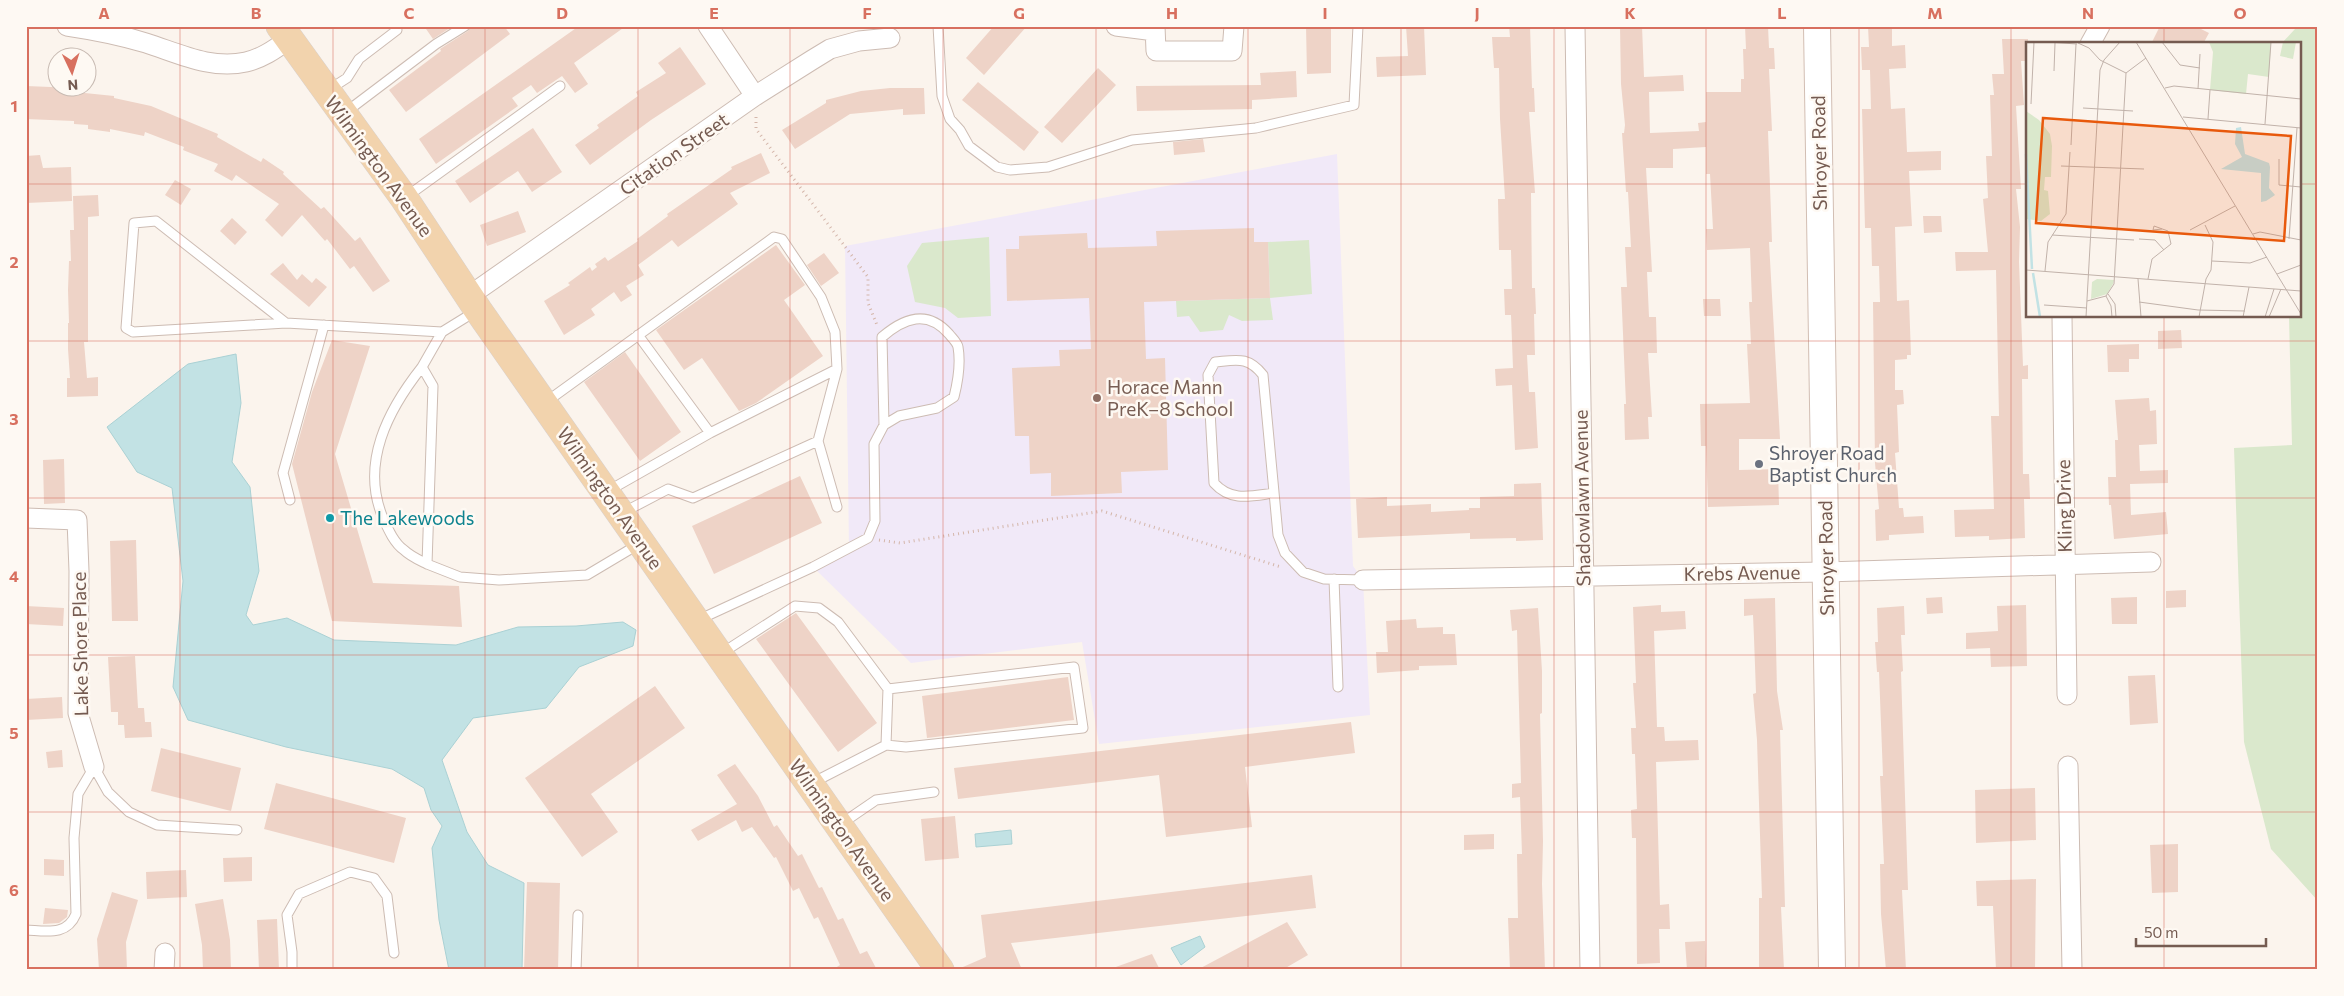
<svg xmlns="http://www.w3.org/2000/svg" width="2344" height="996" font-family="Commissioner,sans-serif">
  <rect width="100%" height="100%" fill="#fbf4ed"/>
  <path fill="#f1e9f8" d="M1337,154L1353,566L1363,580L1370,715L1099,744L1082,642L911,663L813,567L849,549L845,246Z"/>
  <path fill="#dae8cc" d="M2295,29H2318V901L2271,849L2244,742L2234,448L2292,445L2289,316H2300V44H2281Z
    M989,237L991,316L958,318L945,308L915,302L907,266L922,243Z
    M1309,240L1312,294L1270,298L1273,320L1242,321L1229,315L1223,330L1200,332L1189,316L1177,317L1176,301L1270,298L1268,242Z"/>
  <path fill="#c2e2e4" stroke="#aad1d4" d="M236,354L241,403L232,462L250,487L259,571L246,615L253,625L287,618L334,640L456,645L518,627L576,626L623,622L636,630L633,646L579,667L546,708L473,718L442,760L467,832L488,865L524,883L522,970H449L439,920L432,848L442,826L431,810L424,788L392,769L286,747L188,720L173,687L183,581L172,488L137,472L107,427L188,364Z
    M1011,830L1012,844L976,847L975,834Z
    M1200,936L1205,947L1181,965L1171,948Z"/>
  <path fill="#eed3c7" d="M424,26H453L433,39Z
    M471,26H504L510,34L406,112L389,90L441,51L440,49L468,31Z
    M579,26H626L574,63L588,84L575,93L562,76L537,93L531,85L512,98L518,106L436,164L419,139Z
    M994,26H1027L984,75L966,58Z
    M1306,26H1331V73L1307,74Z
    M1406,26H1424L1426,75L1377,77L1376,57L1408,56Z
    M1509,26H1530L1532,88H1534L1535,112H1529L1535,193H1531L1532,288H1535L1536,314H1534L1535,355H1527L1529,392H1535L1538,448L1515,450L1512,385L1496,386L1495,369L1513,368L1511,315H1505L1504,289H1512L1511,250H1499L1498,199H1505L1500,119L1499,68H1494L1492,37H1510Z
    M1620,26H1642L1644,77L1683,75L1684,91L1649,92L1650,133L1699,131L1698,123L1706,122V92H1741V79H1744L1743,49H1746L1745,26H1768L1769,48H1774L1775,69H1769L1772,131H1768L1772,242H1769L1780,439H1739V470L1778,469L1779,505L1708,507L1706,446H1701L1700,404L1750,403L1747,344H1751L1749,302H1752L1750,248L1707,250L1706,229H1713L1710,174H1706V147L1673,149V168H1646L1652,272H1647L1649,317H1656L1657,353H1648L1652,417H1648L1649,439L1625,440L1624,404H1626L1621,287H1627L1625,247H1631L1628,192H1626L1622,133H1624L1625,125L1621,84Z
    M1868,26H1892V46L1905,45L1906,68L1889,69L1891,109L1905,108L1907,152L1941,151V170L1909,171L1912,226L1895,227L1897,301L1909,300L1911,355H1907V359L1895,360V390H1903L1904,404L1897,405L1899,452L1895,453L1899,508H1903L1904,517L1923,516L1924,533L1889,535V540L1876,541L1875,510L1879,509L1875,463L1873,302H1880L1879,266H1872L1871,228H1865L1862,109H1871L1870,70H1862L1861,47H1869Z
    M2160,26H2195L2209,33L2203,44H2151Z
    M2002,39H2028V61H2021L2024,105L2016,106L2021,189H2016L2020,227L2019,262L2023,366L2028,365V379H2022L2023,474H2029L2030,499H2024L2025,538L1989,540V536L1955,537L1954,510L1994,509L1991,416H1999L1996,270L1956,271L1955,252H1988L1983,199L1988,198L1986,156H1992L1990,95H1994L1992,74H2004Z
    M680,47L706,84L651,120L590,165L575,145L599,128L597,125L638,96L636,92L666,73L658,63Z
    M1098,68L1116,85L1062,143L1044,127Z
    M1296,71L1297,97L1252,100V109L1137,111L1136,86L1261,85L1260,73Z
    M978,82L1039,132L1024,151L962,100Z
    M26,86L75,88V92L114,96V98L151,106L218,134L217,137L261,162L263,158L284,172L283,174L321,209L324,207L355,241L360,237L390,281L373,292L354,266L350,269L327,239L325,241L302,215L282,237L265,220L279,204L236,175L232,181L214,171L218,164L183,150L184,147L145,132L144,136L110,129V132L88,129V125L74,124V121L26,119Z
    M890,88H924L925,114L903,115V109L850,114L795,149L782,130L826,103V100L861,91Z
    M533,128L562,172L532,192L518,171L470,203L455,181Z
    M1203,139L1205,152L1174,155L1173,142Z
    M761,153L770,173L730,193L738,204L678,247L672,240L638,265L644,275L626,286L632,295L621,302L614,292L591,309L595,315L564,335L544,301L570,285L568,283L590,267L592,271L597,267L595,264L605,257L608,261L638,241L637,239L668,216L667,214L732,169L731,167Z
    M40,155L43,168L71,167L72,201L26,203V156Z
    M175,180L191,189L181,205L165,195Z
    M98,195L99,216L88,217V342H84L87,378L98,377V396L67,397V378H70L68,349V323H69L68,290L69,261H71L70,230H74L73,196Z
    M518,211L526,232L487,246L480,225Z
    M1923,216H1941L1942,232L1924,233Z
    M232,218L247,232L235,245L220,231Z
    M1254,228V242H1268L1270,298L1144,302L1146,359L1165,358L1168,470L1121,472L1122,493L1051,496V473L1030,474L1029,436H1015L1012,368L1060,366L1059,350L1091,349L1089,298L1007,301L1006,249H1019V236L1087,233L1088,248L1157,246L1156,231Z
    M776,245L805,285L784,300L823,356L756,403L739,411L702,358L684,370L656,330Z
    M824,253L839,273L821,286L807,265Z
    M283,263L297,280L302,274L312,283L316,278L327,287L309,307L270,274Z
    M1703,299H1720L1721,316H1704Z
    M2181,330L2182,348L2158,349V331Z
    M332,340L370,346L335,454L373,583L459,586L462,627L332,621L292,464L312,392Z
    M2139,344V359H2129V372H2108L2107,345Z
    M625,352L681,432L640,461L584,382Z
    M2149,398L2150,411L2156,410L2157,444L2139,445L2140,471L2168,470V483L2130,484L2131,515L2166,512L2168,534L2114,539L2111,505H2109L2108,477H2116L2115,440H2118L2115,400Z
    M64,459L65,503L44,504L43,460Z
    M800,476L822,523L714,574L692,526Z
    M1541,483L1543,540L1516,541V538L1470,539V533L1358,538L1356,499L1387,497V506L1431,504V512L1469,510V508H1480V497L1514,496V484Z
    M136,540L138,621H112L110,541Z
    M2186,590V607L2166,608V591Z
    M1942,597L1943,613L1927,614L1926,598Z
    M2137,597V624H2112L2111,598Z
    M1775,598L1777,691L1783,730H1780L1785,907H1781L1784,970H1759V898H1762L1757,740L1753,694L1756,693L1754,638L1753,615L1744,616V599Z
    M1661,605V612L1685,611L1686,629L1654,631L1657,727H1664L1665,741L1698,740L1699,760L1656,762L1660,905L1669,904L1670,929H1659L1660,963L1637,964L1636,838H1632L1631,810L1637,809L1635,754H1632L1631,728H1636L1633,683H1636L1633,607Z
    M2026,605L2027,666L1991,667L1990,648L1966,649V633L1998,631L1997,606Z
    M26,606L64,608L63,626L26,624Z
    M1904,606L1905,635H1901L1903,671L1901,672L1908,890H1902L1906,970H1886L1881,914L1880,864H1884L1880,776H1883L1879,672H1877L1875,642H1878L1877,608Z
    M1538,608L1542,671V713L1540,714L1543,841L1542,884L1545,970H1510L1508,918H1518L1517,854H1522L1520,797L1512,798V784L1521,783L1517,630L1512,631L1510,610Z
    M796,613L877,723L838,752L756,639Z
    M1416,619L1417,628L1443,627V634H1455L1457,665L1419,666V670L1377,673L1376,652H1388L1386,621Z
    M135,656L138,708H144L145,722H151L152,737L125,738L124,725H118V712H111L108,657Z
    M2155,675L2158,723L2130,725L2128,676Z
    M1068,677L1074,720L927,738L922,696Z
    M655,686L685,728L591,794L618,832L582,857L525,778Z
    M62,697L63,718L26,720V699Z
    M1351,722L1355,753L1245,767L1252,827L1166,837L1159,775L958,799L954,768Z
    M161,748L241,768L231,811L151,791Z
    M62,750L63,767L48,768L46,752Z
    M735,764L758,796L774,827L777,825L798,856L802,854L819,888L822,887L838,920L843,918L860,954L867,951L877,970H832L840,965L818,917L814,919L799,888L793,891L776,857L774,858L752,827L742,832L736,820L698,841L691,830L737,804L717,775Z
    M276,783L406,818L394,863L264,829Z
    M2035,788L2036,840L1976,843L1975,790Z
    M955,816L959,858L925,861L921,819Z
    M1494,834V849L1464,850V835Z
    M2178,844V892L2152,893L2150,845Z
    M252,857V881L224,882L223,858Z
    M44,859L64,860V876L44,875Z
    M186,870L187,897L147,899L146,872Z
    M1312,875L1316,908L1011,943L1022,970H956L986,957L981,915Z
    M2036,879L2035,970H1996L1993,906H1977L1976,881Z
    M527,882L560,883L558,970H524Z
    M112,892L138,900L126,942L127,970H99L97,939Z
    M223,899L230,940L231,970H203L202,945L195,904Z
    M45,908L68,910L67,917L59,923L43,924Z
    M277,919L279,970H259L257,920Z
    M1287,922L1308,955L1282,970H1197Z
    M1705,941L1706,970H1687L1685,942Z
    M1152,954L1160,970H1114L1113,968Z"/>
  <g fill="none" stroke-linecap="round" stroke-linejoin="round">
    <g stroke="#cdbcb3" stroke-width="11">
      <path id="lane" d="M938,26L942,96L950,119L960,130L969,146L997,167L1010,170L1048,167L1132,140L1256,128L1354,105L1358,26
        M330,89L347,78L359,59L397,30
        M346,112L436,44L465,26
        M406,197L560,86
        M286,323L156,221L134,223L126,328L133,332L286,323L442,332L476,311
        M442,332L422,367L433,386L427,564L460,577L499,580L587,575L639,544
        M638,335L710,433
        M422,367C388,410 360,463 383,518C388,529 394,543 404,550C410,556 419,560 427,564
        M546,402L774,237L782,239L821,297L835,332L837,369L710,433L608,491
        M818,441L837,369
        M1274,493C1251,496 1231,502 1214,483L1208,375L1215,362C1237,360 1248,356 1263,375L1278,535L1285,553L1303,572L1324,579L1363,580
        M290,500L283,473L324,325
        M624,512L668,489L693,498L818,441L837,507
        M1334,579L1338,687
        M698,620L813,567L868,538L875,521L874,444L884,425L899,416L937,408L954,397C958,381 961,364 958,347C957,342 952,338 949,334C927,309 904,318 882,337L884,425
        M722,653L795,606L819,608L838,622L888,689L886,745L812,783
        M886,745L906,747L1083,728L1074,667L888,689
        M94,767L108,792L129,812L157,825L237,830
        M841,824L876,800L934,792
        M26,930C47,931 67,936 76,914L74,838L78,794L94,767
        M292,970V952L287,915L299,894L350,872L374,878L387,896L394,953
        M576,970L578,915"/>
    </g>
    <g stroke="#cdbcb3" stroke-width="21">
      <path id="street" d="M67,26C94,30 120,35 146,43C178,53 211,70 246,62C263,58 275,49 289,39
        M708,26L755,96
        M1116,26L1155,31
        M1155,26L1156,51H1232L1234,26
        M1575,26L1590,970
        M2090,44L2100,26
        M469,296L755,96L812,60L830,49L859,41L890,38
        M2062,316L2067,695
        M26,518L77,520L79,571L78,713L94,767
        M1363,580L1826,572L2151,562
        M2068,766L2072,970
        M164,970L165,953"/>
    </g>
    <g stroke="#d2beb3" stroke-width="28">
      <path id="secondary" d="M1817,26L1832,970"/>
    </g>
    <g stroke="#d8d1ce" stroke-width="29">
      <path id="primary" d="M280,26L404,198L478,310L940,970"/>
    </g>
    <path stroke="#d4b6aa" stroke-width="3" stroke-dasharray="1 4" stroke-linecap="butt" d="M756,117V129L868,277V303L877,325
      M879,540L900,543L1102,511L1281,567"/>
    <use href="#lane" stroke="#fff" stroke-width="9"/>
    <use href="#street" stroke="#fff" stroke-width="19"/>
    <use href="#secondary" stroke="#fff" stroke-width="26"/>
    <use href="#primary" stroke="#f2d3ad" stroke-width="28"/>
  </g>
  <path fill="none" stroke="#d8705f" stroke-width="1" stroke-opacity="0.55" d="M180,26V970M333,26V970M485,26V970M638,26V970M790,26V970M943,26V970M1096,26V970M1248,26V970M1401,26V970M1554,26V970M1706,26V970M1859,26V970M2011,26V970M2164,26V44M26,184H2028M2300,184H2318M2164,316V970M26,341H2318M26,498H2318M26,655H2318M26,812H2318"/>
  <circle fill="#8d6e63" stroke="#fef9f3" stroke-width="2" cx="1097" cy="398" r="5"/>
  <circle fill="#6b7280" stroke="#fef9f3" stroke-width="2" cx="1759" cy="464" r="5"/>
  <circle fill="#0f9aa8" stroke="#fef9f3" stroke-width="2" cx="330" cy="518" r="5"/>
  <g text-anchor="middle" stroke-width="5" stroke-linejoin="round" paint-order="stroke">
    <g font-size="19" fill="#755b51" stroke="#fef9f3">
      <text transform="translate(1819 153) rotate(-91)" y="7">Shroyer Road</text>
      <text transform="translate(674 154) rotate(-35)" y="7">Citation Street</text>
      <text transform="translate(379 166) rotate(54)" y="7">Wilmington Avenue</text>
      <text transform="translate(610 498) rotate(55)" y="7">Wilmington Avenue</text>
      <text transform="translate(1582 498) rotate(-91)" y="7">Shadowlawn Avenue</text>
      <text transform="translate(2064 506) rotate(-91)" y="7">Kling Drive</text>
      <text transform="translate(1826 558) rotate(-91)" y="7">Shroyer Road</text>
      <text transform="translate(1742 573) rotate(-1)" y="7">Krebs Avenue</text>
      <text transform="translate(80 644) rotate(-91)" y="7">Lake Shore Place</text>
      <text transform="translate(842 830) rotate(55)" y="7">Wilmington Avenue</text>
    </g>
    <g font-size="19" fill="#785e54" stroke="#fef9f3" text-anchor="start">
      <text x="1107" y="394">Horace Mann<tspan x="1107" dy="22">PreK–8 School</tspan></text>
    </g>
    <g font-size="19" fill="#5b616d" stroke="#fef9f3" text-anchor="start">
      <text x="1769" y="460">Shroyer Road<tspan x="1769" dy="22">Baptist Church</tspan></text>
    </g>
    <g font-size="19" fill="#0d838f" stroke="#fef9f3" text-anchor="start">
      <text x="340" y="525">The Lakewoods</text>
    </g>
  </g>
  <g transform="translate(2026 42)">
    <rect width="275" height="275" fill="#fbf4ed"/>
    <path d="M183,0H245L243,35L222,32L220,52L184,48L187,10ZM257,0H270L267,17L254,14ZM0,69L13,78L24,92L26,104L25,135H19L18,148L22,149L24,172L15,179L0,177ZM71,237L88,238L87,242L81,252L65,257L66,240Z" fill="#dae8cc"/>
    <path d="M215,85L219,112L243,121L244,125L243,146L249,153L240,159L235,160V131L195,127L216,115L209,102L210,86Z" fill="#c2e2e4"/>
    <path fill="none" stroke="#c2e2e4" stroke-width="2.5" d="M0,112L6,227M7,231L14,275"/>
    <path fill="none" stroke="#c1b2aa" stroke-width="1" d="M21,0L51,2M110,0L275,272M136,0L154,23L174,26M52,1L63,6L74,18L100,31M28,29L29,1M139,46L148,44L275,57M172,47L174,12M5,62L8,0M57,66L107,69M157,75L275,86M182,77L184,48M239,82L245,0M45,103L50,2M253,117V143L275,145M35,124L118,127M164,188L209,164M227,192L234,190L275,198M26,193L108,198M113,197L129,198L138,208M263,197L271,86M186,219L224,221L241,215M0,228L275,249M19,229L22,200L40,172L44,110M251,232L275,223M112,237L115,275M122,237L126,217L145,202L142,189L128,184L127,188L136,187M82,252L89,262L90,275M80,254L85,264L86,275M61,259L80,254L88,242L100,31L120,16M113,260L172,268L219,269M18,263L61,266M60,275L74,28L78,18L94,0M173,275L180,237L185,228L187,200L179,183M217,275L223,245M239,275L248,247M243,275L255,247"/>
    <path fill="#e8590c" fill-opacity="0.15" stroke="#e8590c" stroke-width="2.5" d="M17,76L265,94L258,199L10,181Z"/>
    <rect width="275" height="275" fill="none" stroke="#755b51" stroke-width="2.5"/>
  </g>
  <rect width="2344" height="996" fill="none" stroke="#fef9f3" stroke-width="55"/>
  <g transform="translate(72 72) rotate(176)"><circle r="24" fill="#fef9f3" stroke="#c7bab2"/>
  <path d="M0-4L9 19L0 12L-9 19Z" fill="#d8705f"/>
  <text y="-8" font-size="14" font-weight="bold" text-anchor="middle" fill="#755b51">N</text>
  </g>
  <path d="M2136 938v8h130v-8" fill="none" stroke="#755b51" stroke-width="2.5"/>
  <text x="2144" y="938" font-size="15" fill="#755b51" stroke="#fef9f3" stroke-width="4" paint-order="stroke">50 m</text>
  <rect x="28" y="28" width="2288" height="940" fill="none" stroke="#d8705f" stroke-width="2"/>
  <g font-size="16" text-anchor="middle" font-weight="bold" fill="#d8705f">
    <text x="104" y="19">A</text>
    <text x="256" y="19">B</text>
    <text x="409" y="19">C</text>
    <text x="562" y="19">D</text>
    <text x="714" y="19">E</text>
    <text x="867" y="19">F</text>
    <text x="1019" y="19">G</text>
    <text x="1172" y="19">H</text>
    <text x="1325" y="19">I</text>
    <text x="1477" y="19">J</text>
    <text x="1630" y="19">K</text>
    <text x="1782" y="19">L</text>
    <text x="1935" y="19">M</text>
    <text x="2088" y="19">N</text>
    <text x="2240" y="19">O</text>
    <text x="14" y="112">1</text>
    <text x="14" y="268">2</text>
    <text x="14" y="425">3</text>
    <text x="14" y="582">4</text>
    <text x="14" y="739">5</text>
    <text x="14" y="896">6</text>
  </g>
</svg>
